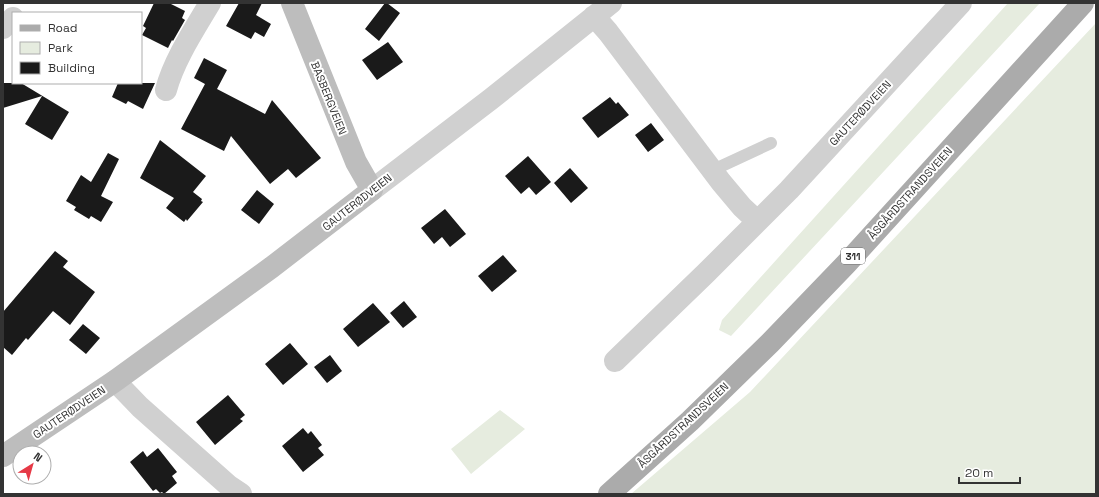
<svg xmlns="http://www.w3.org/2000/svg" width="1099" height="497" font-family="'Space Grotesk',sans-serif">
  <rect width="100%" height="100%" fill="#fff"/>
  <path fill="#e6ecdf" d="M1008,3H1040L731,336L719,330L722,320Z
    M1096,23V494H631L750,392Z
    M500,410L525,429L471,474L451,449Z"/>
  <path fill="#1a1a1a" d="M154,3H169L185,11L182,18L185,20L173,41L172,40L168,48L142,35L146,28L143,26Z
    M239,3H262L256,15L271,24L264,37L255,32L251,39L226,26Z
    M385,3H387L400,13L379,41L365,29Z
    M388,42L403,62L377,80L362,60Z
    M204,58L227,70L217,89L265,114L272,100L321,158L296,178L288,169L270,184L231,136L224,151L181,129L205,84L194,78Z
    M3,83H21L69,112L52,140L25,124L42,96L3,108Z
    M118,83H155L143,109L128,101L126,104L112,97Z
    M610,97L616,104L618,102L629,115L598,138L582,118Z
    M651,123L664,140L648,152L635,135Z
    M160,140L206,176L193,192L202,199L201,201L203,202L187,221L186,219L184,222L166,208L174,198L140,178Z
    M108,153L119,159L101,196L113,202L101,222L91,216L89,219L74,210L76,207L66,201L81,175L91,182Z
    M528,156L551,182L536,195L529,187L521,194L505,176Z
    M570,168L588,188L571,203L554,183Z
    M257,190L274,204L259,224L241,210Z
    M445,209L466,234L450,247L442,237L434,244L421,228Z
    M55,251L68,261L63,267L95,292L70,325L53,311L28,340L26,338L12,355L3,347V312Z
    M503,255L517,271L492,292L478,276Z
    M404,301L417,317L403,328L390,313Z
    M373,303L390,322L358,347L343,329Z
    M83,324L100,338L86,354L69,340Z
    M290,343L308,364L283,385L265,364Z
    M330,355L342,371L327,383L314,367Z
    M228,395L245,415L240,419L243,421L215,445L196,422Z
    M303,428L308,434L311,431L322,445L318,448L324,455L303,472L282,446Z
    M158,448L177,472L172,476L177,483L164,494L162,492L160,493L156,489L153,491L130,462L143,451L147,457Z"/>
  <g fill="none" stroke-linecap="round" stroke-linejoin="round">
    <path stroke="#d0d0d0" stroke-width="12" d="M713,170L771,143"/>
    <path stroke="#d0d0d0" stroke-width="22" d="M594,16L608,32L721,182L742,207L757,221
      M3,28L13,18
      M166,90C174,60 194,30 210,3
      M372,190L491,99L611,3
      M615,361L706,273L789,190L961,3
      M115,381L140,407L229,486L241,494"/>
    <path stroke="#bdbdbd" stroke-width="22" d="M3,456L115,381L272,267L372,190L356,162L292,3"/>
    <path stroke="#ababab" stroke-width="22" d="M609,494L690,421L770,343L847,263L1083,3"/>
  </g>
  <g text-anchor="middle" stroke-width="4" stroke-linejoin="round" paint-order="stroke">
    <rect fill="#fff" stroke="#707070" stroke-width="1" x="841" y="248" width="24" height="16" rx="3"/>
    <g font-size="10" font-weight="bold" fill="#333">
      <text x="853" y="260">311</text>
    </g>
    <g font-size="11" fill="#333" stroke="#fff">
      <text transform="translate(329 98) rotate(68)" y="4">BASBERGVEIEN</text>
      <text transform="translate(860 113) rotate(-47)" y="4">GAUTERØDVEIEN</text>
      <text transform="translate(910 193) rotate(-48)" y="4">ÅSGÅRDSTRANDSVEIEN</text>
      <text transform="translate(357 202) rotate(-38)" y="4">GAUTERØDVEIEN</text>
      <text transform="translate(69 412) rotate(-34)" y="4">GAUTERØDVEIEN</text>
      <text transform="translate(683 425) rotate(-43)" y="4">ÅSGÅRDSTRANDSVEIEN</text>
    </g>
  </g>
  <rect width="1099" height="497" fill="none" stroke="#333333" stroke-width="8"/>
  <rect x="12" y="12" width="130" height="72" fill="#ffffff" stroke="#adadad"/>
  <rect x="20" y="25" width="20" height="6" fill="#ababab" stroke="#adadad"/>
  <text x="48" y="32" font-size="12" fill="#333333">Road</text>
  <rect x="20" y="42" width="20" height="12" fill="#e6ecdf" stroke="#adadad"/>
  <text x="48" y="52" font-size="12" fill="#333333">Park</text>
  <rect x="20" y="62" width="20" height="12" fill="#1a1a1a" stroke="#adadad"/>
  <text x="48" y="72" font-size="12" fill="#333333">Building</text>
  <g transform="translate(32 465) rotate(37)"><circle r="19" fill="#ffffff" stroke="#adadad"/>
  <path d="M0-3L7 15L0 10L-7 15Z" fill="#e63946"/>
  <text y="-6" font-size="11" font-weight="bold" text-anchor="middle" fill="#333333">N</text>
  </g>
  <path d="M959 477v6h61v-6" fill="none" stroke="#333333" stroke-width="2"/>
  <text x="965" y="477" font-size="12" fill="#333333" stroke="#ffffff" stroke-width="3" paint-order="stroke">20 m</text>
</svg>
